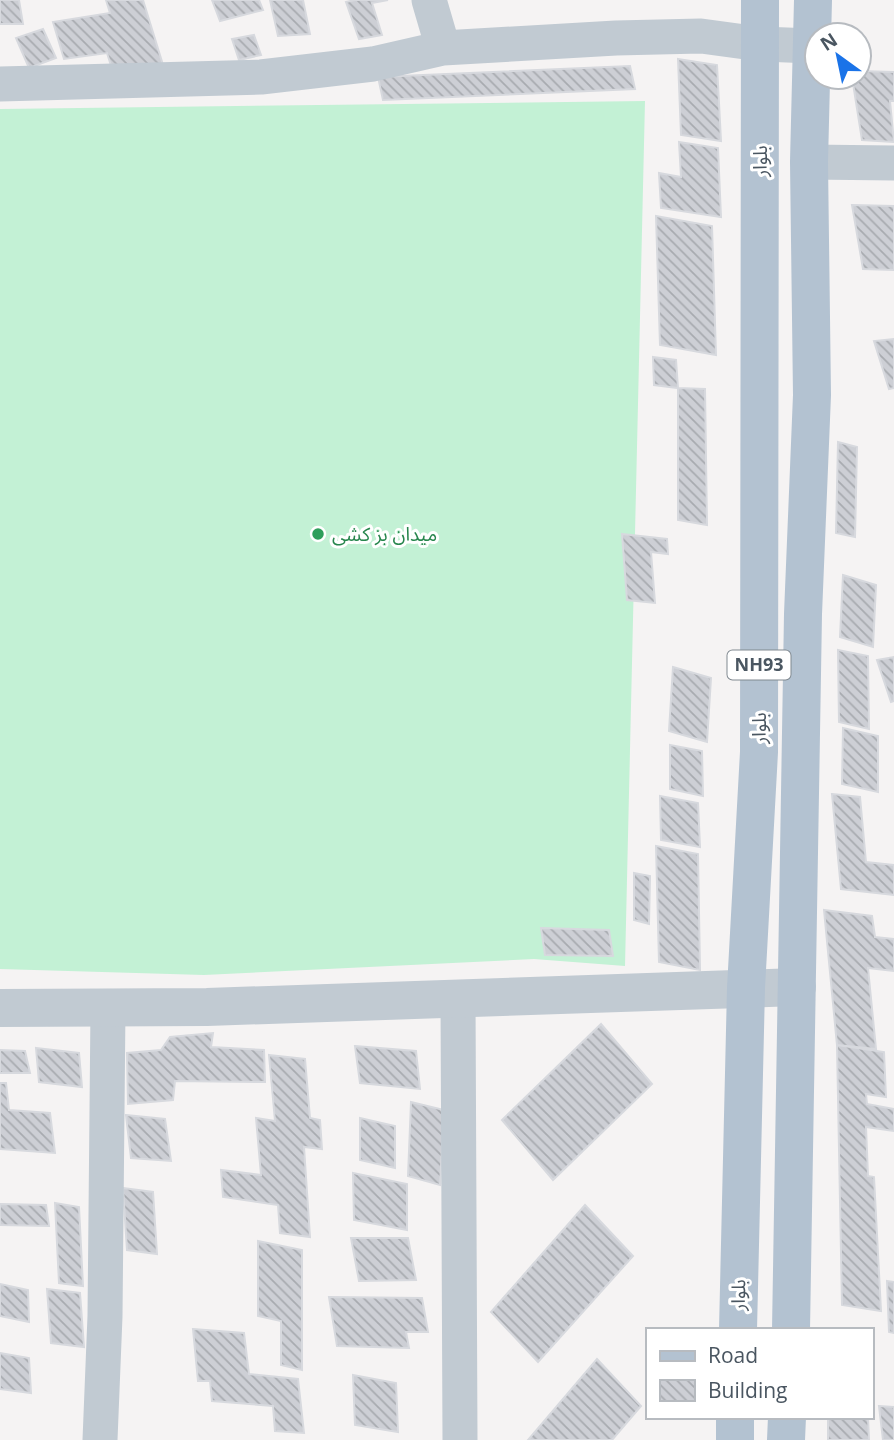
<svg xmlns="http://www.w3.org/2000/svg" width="894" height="1440" font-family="'Open Sans','Noto Sans Arabic',sans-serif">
  <defs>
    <pattern id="building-back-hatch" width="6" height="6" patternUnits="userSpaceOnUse" patternTransform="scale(1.75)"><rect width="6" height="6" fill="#cdcfd5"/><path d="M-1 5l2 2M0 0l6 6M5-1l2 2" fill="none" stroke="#a8abb0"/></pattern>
  </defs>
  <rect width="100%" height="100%" fill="#f5f3f3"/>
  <path fill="#c3f1d5" d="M645,101L625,966L534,959L204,975L0,969V109Z"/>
  <path fill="url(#building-back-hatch)" stroke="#d7d9de" stroke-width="2" d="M0,0H19L23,24H0Z
    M106,0H143L163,65L113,72L107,53L64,59L53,22L110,13Z
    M212,0H259L263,10L220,21Z
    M270,0H303L310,34L278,36Z
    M355,0H388L372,3L382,35L359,39L346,2Z
    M43,29L56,58L29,68L16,38Z
    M254,35L261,55L239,60L232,39Z
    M678,59L717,65L721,141L681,135Z
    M630,66L635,89L383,100L378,77Z
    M859,71L894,72V101H890L894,142L862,140L852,77H859Z
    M679,142L718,148L721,217L661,208L659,173L681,177Z
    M852,205L894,206V270L863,269Z
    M656,216L712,226L716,355L660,345Z
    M894,339V388L889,389L874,341Z
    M653,357L676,360L678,388L654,385Z
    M678,388L705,389L707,525L678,520Z
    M838,442L857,447L855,537L836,533Z
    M622,534L667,539L668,554L651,552L655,603L627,600Z
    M843,575L876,585L873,647L840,637Z
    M838,650L868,656L869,729L839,722Z
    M894,657V701L891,702L877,660Z
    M673,667L711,678L707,742L669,731Z
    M843,728L878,736V792L842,784Z
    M670,745L702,751L703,796L670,789Z
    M832,794L860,797L866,862L894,865V895L841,889Z
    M660,796L698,803L700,847L661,840Z
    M656,846L698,854L700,970L659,962Z
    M634,873L650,876L649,924L634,920Z
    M824,910L872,916L875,937L894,939V971L868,968L876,1049L837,1045Z
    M541,928L609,930L613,956L545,955Z
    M601,1024L652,1084L553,1180L502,1120Z
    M213,1033L211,1047L264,1050L265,1082L175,1081L173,1100L128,1104L127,1053L161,1050L170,1037Z
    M837,1045L884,1052L886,1097L866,1094L867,1104L894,1109V1131L866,1127L868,1176L874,1177L881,1311L842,1305Z
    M355,1046L416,1051L420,1089L360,1083Z
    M36,1048L79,1053L82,1087L39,1082Z
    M0,1050L25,1051L30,1073H0Z
    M269,1055L305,1059L310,1118L320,1120L322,1149L304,1147L310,1237L280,1233L278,1205L223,1197L221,1170L261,1175L256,1118L275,1121Z
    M0,1083H6L9,1110L50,1113L55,1153L0,1149Z
    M411,1102L444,1110L440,1185L408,1176Z
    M126,1115L165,1119L171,1161L131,1158Z
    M360,1118L395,1126V1168L360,1160Z
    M353,1173L407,1184V1230L354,1220Z
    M123,1188L153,1192L157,1254L127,1250Z
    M55,1203L79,1207L83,1286L59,1283Z
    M0,1204L46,1205L49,1226L0,1225Z
    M585,1205L633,1256L538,1362L491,1312Z
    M351,1238H408L416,1280L359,1281Z
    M258,1241L302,1250V1370L281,1365V1321L258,1316Z
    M887,1281L894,1282V1333L889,1332Z
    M0,1284L28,1290L29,1322L0,1316Z
    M47,1289L80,1293L84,1347L51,1343Z
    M329,1297L422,1298L428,1332H406L409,1348L337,1346Z
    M193,1329L244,1333L249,1374L298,1379L304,1433L275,1431L273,1406L212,1401L210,1381H198Z
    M0,1353L29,1358L31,1393L0,1389Z
    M597,1359L641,1406L612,1440H528Z
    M353,1375L396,1383L398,1432L355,1425Z
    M879,1406L894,1407V1440H883Z
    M828,1417H868L869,1440H828Z"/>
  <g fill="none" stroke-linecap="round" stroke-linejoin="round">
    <path stroke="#c1cad2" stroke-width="35" d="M429,0L443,48
      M0,84L261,77L373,64L443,48L616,38L701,36L760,44L812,46
      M809,162L894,163
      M458,998L460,1440
      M100,1440L105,1316L108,1007"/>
    <path stroke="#c1cad2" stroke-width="38" d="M0,1008L207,1007L797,987"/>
    <path stroke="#b3c2d1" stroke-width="38" d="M738,1330L746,988L759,752L760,0
      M791,1330L803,614L812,395L809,162L813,0
      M735,1440V1417
      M786,1440L787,1417"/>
  </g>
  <circle fill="#2e9e5b" stroke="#fff" stroke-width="2.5" cx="318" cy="534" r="7"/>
  <g text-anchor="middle" stroke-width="6" stroke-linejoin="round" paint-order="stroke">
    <rect fill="#fff" stroke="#808990" stroke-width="2" x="727.5" y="650.5" width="63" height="29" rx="5"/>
    <g font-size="18" font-weight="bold" fill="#4a5661">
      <text x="759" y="671">NH93</text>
    </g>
    <g font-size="19" fill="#4a5661" stroke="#fff">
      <text transform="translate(760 161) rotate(-90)" y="7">بلوار</text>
      <text transform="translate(759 728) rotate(-90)" y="7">بلوار</text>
      <text transform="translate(738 1295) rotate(-89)" y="7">بلوار</text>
    </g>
    <g font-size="19" fill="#27864d" stroke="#fff" text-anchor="start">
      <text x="332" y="541">میدان بز کشی</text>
    </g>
  </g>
  <rect x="646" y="1328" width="228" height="91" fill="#ffffff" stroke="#b7bbc0" stroke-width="2"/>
  <rect x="660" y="1351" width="35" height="10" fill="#b3c2d1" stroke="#b7bbc0" stroke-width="2"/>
  <text x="708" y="1363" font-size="21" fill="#4a5661">Road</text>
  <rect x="660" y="1380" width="35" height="21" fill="url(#building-back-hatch)" stroke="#b7bbc0" stroke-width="2"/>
  <text x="708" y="1398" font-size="21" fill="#4a5661">Building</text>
  <g transform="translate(838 56) rotate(327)"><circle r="33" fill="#ffffff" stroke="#b7bbc0" stroke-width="2"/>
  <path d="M0-5L12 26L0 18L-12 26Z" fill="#1a73e8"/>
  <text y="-10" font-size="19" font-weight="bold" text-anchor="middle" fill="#4a5661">N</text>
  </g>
</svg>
